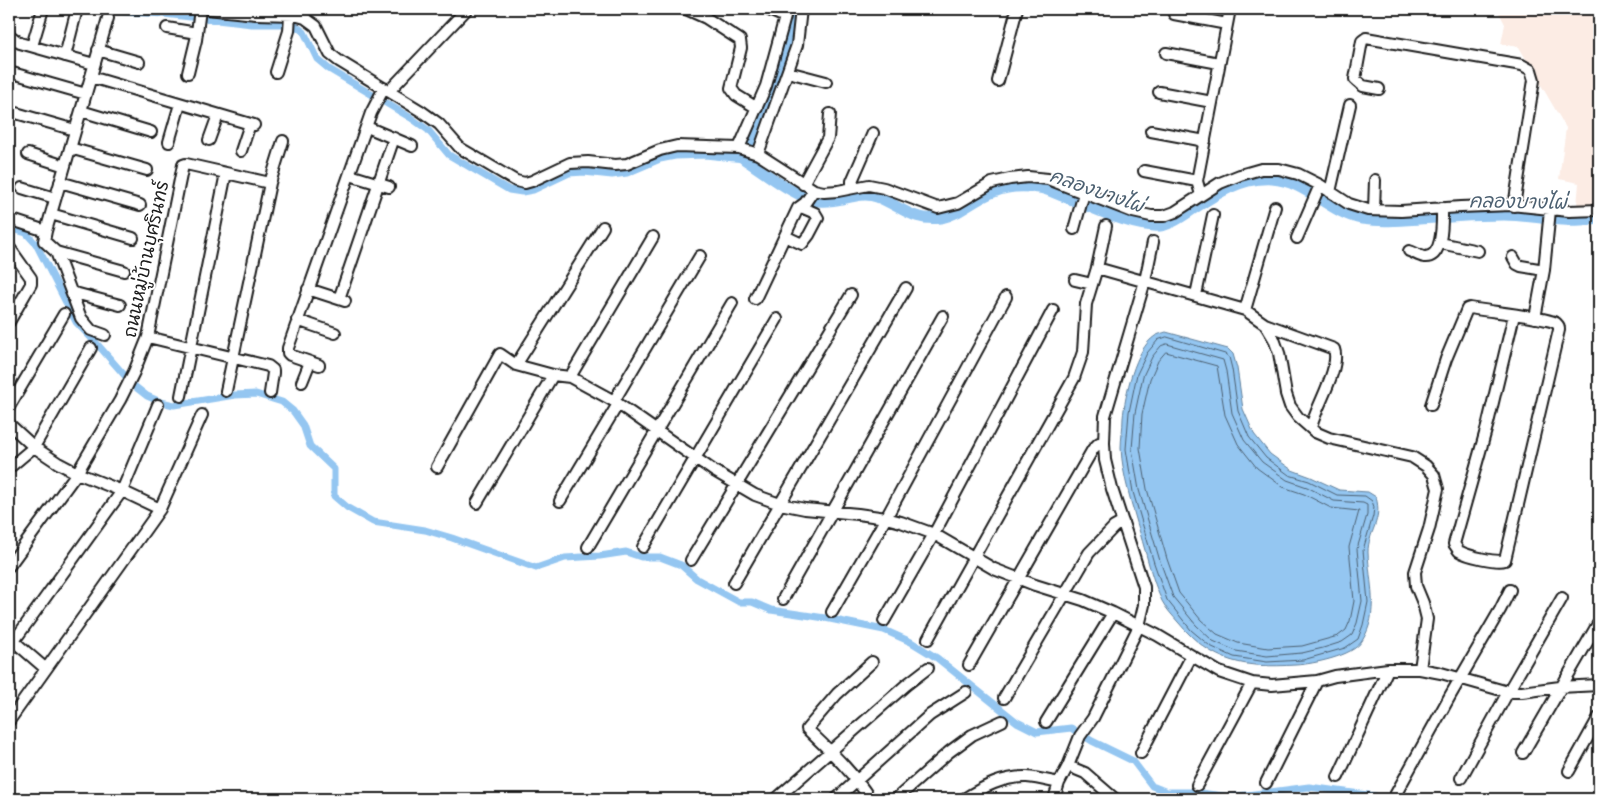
<svg xmlns="http://www.w3.org/2000/svg" width="1608" height="808" font-family="'Comic Neue','Playpen Sans Thai',sans-serif">
  <rect width="100%" height="100%" fill="#fff"/>
  <filter id="ink" filterUnits="userSpaceOnUse"><feTurbulence type="fractalNoise" baseFrequency=".02" numOctaves="2"/><feDisplacementMap in="SourceGraphic" scale="10" xChannelSelector="R" yChannelSelector="G"/><feConvolveMatrix kernelMatrix="1 2 1 2 8 2 1 2 1" color-interpolation-filters="sRGB"/></filter>
  <g filter="url(#ink)">
    <path fill="#fcece4" d="M1497,9H1599V205H1577L1579,183L1559,179L1566,128L1519,47L1501,44L1505,24Z"/>
    <path fill="#94c6f1" stroke="#64829c" d="M1166,332L1228,349L1233,354L1237,368L1243,409L1254,434L1270,454L1292,470L1311,477L1339,490L1368,492L1376,497C1383,521 1368,532 1368,552C1369,582 1380,613 1362,641C1353,656 1313,664 1296,665C1245,668 1213,664 1178,622C1173,616 1166,609 1162,601C1152,580 1147,556 1140,533C1133,508 1122,475 1121,448C1121,439 1123,428 1123,418C1125,395 1135,349 1155,336C1158,334 1163,333 1166,332Z"/>
    <g fill="none" stroke-linecap="round" stroke-linejoin="round">
      <path stroke="#4c6071" stroke-width="1" d="M1167,337L1225,354L1229,357L1232,369L1238,411L1249,437L1266,458L1289,475L1309,481L1337,495L1365,496L1372,501L1374,507L1373,516L1363,550L1368,602L1363,625L1358,639L1345,648L1303,660L1267,662L1234,657L1210,646L1191,630L1167,600L1154,563L1133,492L1126,449L1129,412L1137,374L1147,353L1158,340Z
        M1167,344L1223,360L1226,371L1232,413L1244,440L1262,462L1287,480L1307,487L1334,501L1363,503L1367,505V515L1357,549L1362,601L1357,623L1352,635L1342,642L1323,648L1302,653L1267,656L1236,651L1213,641L1196,625L1173,597L1160,561L1139,490L1132,449L1135,413L1143,376L1152,357L1161,346Z
        M1166,352L1217,366L1225,415L1238,444L1257,468L1283,487L1304,494L1331,508L1359,511L1349,547L1354,601L1350,621L1346,630L1338,636L1302,646L1268,648L1238,643L1217,634L1201,620L1179,593L1167,559L1147,489L1140,448L1142,414L1150,379L1158,361Z"/>
      <path stroke="#94c6f1" stroke-width="7" d="M105,9L113,11L164,14L252,24H289L296,26L304,32L317,59L329,69L411,118L428,130L449,155L509,190L522,192L533,190L569,173L584,172L612,175L627,173L660,159L675,156L705,155L744,159
        M9,228L26,233L36,244L76,322L98,345L133,385L147,396L161,402L174,405L235,395L256,394L282,402L293,411L303,425L310,446L334,469V496L348,508L373,522L425,530L452,538L536,568L565,558L600,556L626,552L641,557H660L681,565L697,579L739,602H752L771,610L825,618L884,630L911,642L937,658L1017,722L1037,732L1071,728L1092,741L1133,761L1152,786L1167,792H1193L1230,797L1309,787L1375,796L1382,799"/>
      <path stroke="#94c6f1" stroke-width="11" d="M792,9C791,20 790,32 788,43C778,83 756,120 744,159C763,171 797,199 819,201C839,204 858,190 877,197C901,206 913,222 941,218C961,214 976,198 994,192C1008,186 1024,186 1039,188C1048,189 1056,194 1065,197C1091,207 1133,228 1160,226C1172,224 1183,216 1192,210C1216,194 1242,177 1272,179C1306,181 1329,213 1362,219C1386,223 1412,219 1435,218C1458,216 1481,215 1504,215C1523,215 1543,219 1563,220C1575,221 1587,219 1599,219"/>
      <g stroke="#1c1c1c" stroke-width="14">
        <path id="minor" d="M207,9L256,14L294,15L305,18L316,26L330,54L339,61L421,111L439,124L460,148L516,181L525,183L532,181L570,163L588,162L615,165L627,164L660,150L677,146L739,148L758,154L814,190L824,192L838,191L869,185L884,188L938,208L958,203L992,183L1010,179L1028,177L1048,179L1133,212L1151,216H1164L1175,212L1220,183L1240,175L1261,169H1279L1298,174L1320,185L1349,204L1368,210L1401,211L1461,207L1511,205L1569,211L1599,210
          M686,9L706,18L740,40L741,48L731,88L736,95L757,108
          M1174,14L1227,24
          M167,28L197,33
          M9,35L20,43L94,64
          M32,46L43,9
          M98,50L139,62
          M1166,53L1219,63
          M65,56L77,9
          M9,72L86,94
          M276,72L289,31L290,15
          M788,72L826,82
          M188,73L196,40L200,9
          M91,77L254,125
          M998,81L1017,9
          M1379,89L1363,86L1355,79L1362,41L1366,38L1522,65L1531,70L1534,80L1514,206
          M389,91L467,9
          M1159,92L1212,102
          M9,111L75,130
          M81,111L151,132
          M367,127L412,146
          M1151,131L1205,141
          M209,140L218,115
          M169,142L180,104
          M70,148L147,170
          M739,148L766,86L785,17L767,9
          M241,151L250,124
          M28,154L65,166
          M758,154L797,45L801,9
          M1144,171L1197,181
          M350,175L389,187
          M60,182L140,205
          M803,184L828,138L830,114
          M852,187V181L873,133
          M22,188L55,198
          M1330,192L1350,105
          M1201,195L1197,181L1230,9
          M1374,210L1375,180
          M51,214L133,238
          M9,219L46,231L108,18
          M1074,229L1084,193
          M46,231L44,241L56,252L81,318L91,330L105,335
          M785,236L802,244L809,235L818,218L815,213L801,207
          M1297,238L1320,185
          M1440,243L1478,251
          M9,247L31,278V284L9,322
          M1409,251C1413,252 1419,256 1424,257C1444,259 1442,220 1442,208
          M56,252L124,271
          M1513,257L1517,264L1521,266L1544,270
          M1097,268L1245,310L1265,324L1274,339L1279,353L1286,394L1290,406L1298,417L1315,432L1329,438L1412,457L1426,466L1434,475L1438,489L1429,529L1415,572L1416,586L1423,603L1427,619L1420,669
          M1075,280L1092,284
          M308,289L345,301
          M71,292L120,305
          M1196,295L1213,215
          M339,299L394,138
          M755,299L798,208L805,203L814,190
          M1245,310L1275,207
          M1535,318L1544,270L1550,210
          M297,320L335,333
          M1265,324L1334,349C1341,368 1315,408 1311,428
          M148,337L268,366L273,370V373L270,393
          M319,365L290,355L288,353V348L371,113L384,88
          M516,365L603,227
          M570,377L653,237
          M302,382L310,362
          M226,391L270,183L283,141
          M181,396L226,173
          M614,401L700,256
          M1431,405L1446,359L1467,309L1470,308C1485,311 1546,317 1556,323C1559,326 1559,326 1559,330L1505,560C1497,563 1467,556 1459,551C1457,549 1456,546 1454,544L1488,423L1514,315
          M9,407L64,314
          M9,424L34,447L58,463L77,473L122,491L160,509
          M437,467L500,354L516,365L553,375L570,377L614,401L714,471L755,495L780,504L805,509L858,514L886,518L901,522L934,534L994,569L1035,585L1083,600L1113,613L1157,635L1219,672L1252,683L1272,685L1317,681L1335,676L1388,669H1420L1441,673L1508,692H1522L1560,687L1599,685
          M9,468L34,447L91,348
          M560,501L618,404
          M477,503L553,375
          M588,547L732,303
          M643,547L777,319
          M691,560L851,295
          M9,566L77,473L120,400L134,372L148,337L183,165L186,164L270,183
          M734,583L906,288
          M783,599L943,316
          M832,612L886,518L1006,297
          M884,621L934,534L1053,310
          M9,637L46,669
          M928,639L1074,378L1083,352L1086,304L1097,268L1106,226
          M9,648L122,491L158,405
          M969,665L1093,449L1099,443H1104
          M1004,698L1089,553L1114,527L1123,522
          M9,721L160,509L202,415
          M1046,722L1113,613
          M1141,753L1191,657
          M1523,753L1599,622
          M1068,766L1085,773L1115,799
          M1569,771L1599,717
          M1338,777L1388,669
          M1461,778L1508,692L1562,598
          M1266,783L1317,681
          M1197,785L1252,683
          M776,799L906,685L928,668
          M836,799L930,715L966,692
          M870,799C852,771 831,752 807,729L837,694L872,662
          M896,799L949,752L972,735L1002,721
          M964,799C983,787 1004,776 1027,777C1038,778 1049,781 1059,783
          M1054,799L1059,783L1068,766L1080,736L1093,718L1139,626L1144,605V587L1112,489L1105,460L1104,443L1105,416L1145,281L1153,242
          M1393,799L1450,696L1500,610L1510,590"/>
      </g>
      <use href="#minor" stroke="#fff" stroke-width="10"/>
    </g>
  </g>
  <g text-anchor="middle" stroke-width="4" stroke-linejoin="round" paint-order="stroke">
    <g font-size="18" fill="#1c1c1c" stroke="#fff">
      <text transform="translate(146 259) rotate(-78)" y="6">ถนนหมู่บ้านบุศรินทร์</text>
    </g>
    <g font-size="19" font-style="italic" fill="#4c6071" stroke="#fff">
      <text transform="translate(1097 190) rotate(19)" y="7">คลองบางไผ่</text>
      <text transform="translate(1518 201) rotate(1)" y="7">คลองบางไผ่</text>
    </g>
  </g>
  <rect width="1608" height="808" fill="none" stroke="#fff" stroke-width="30"/>
  <rect x="15" y="15" width="1578" height="778" fill="none" stroke="#1c1c1c" stroke-width="2" filter="url(#ink)"/>
</svg>
